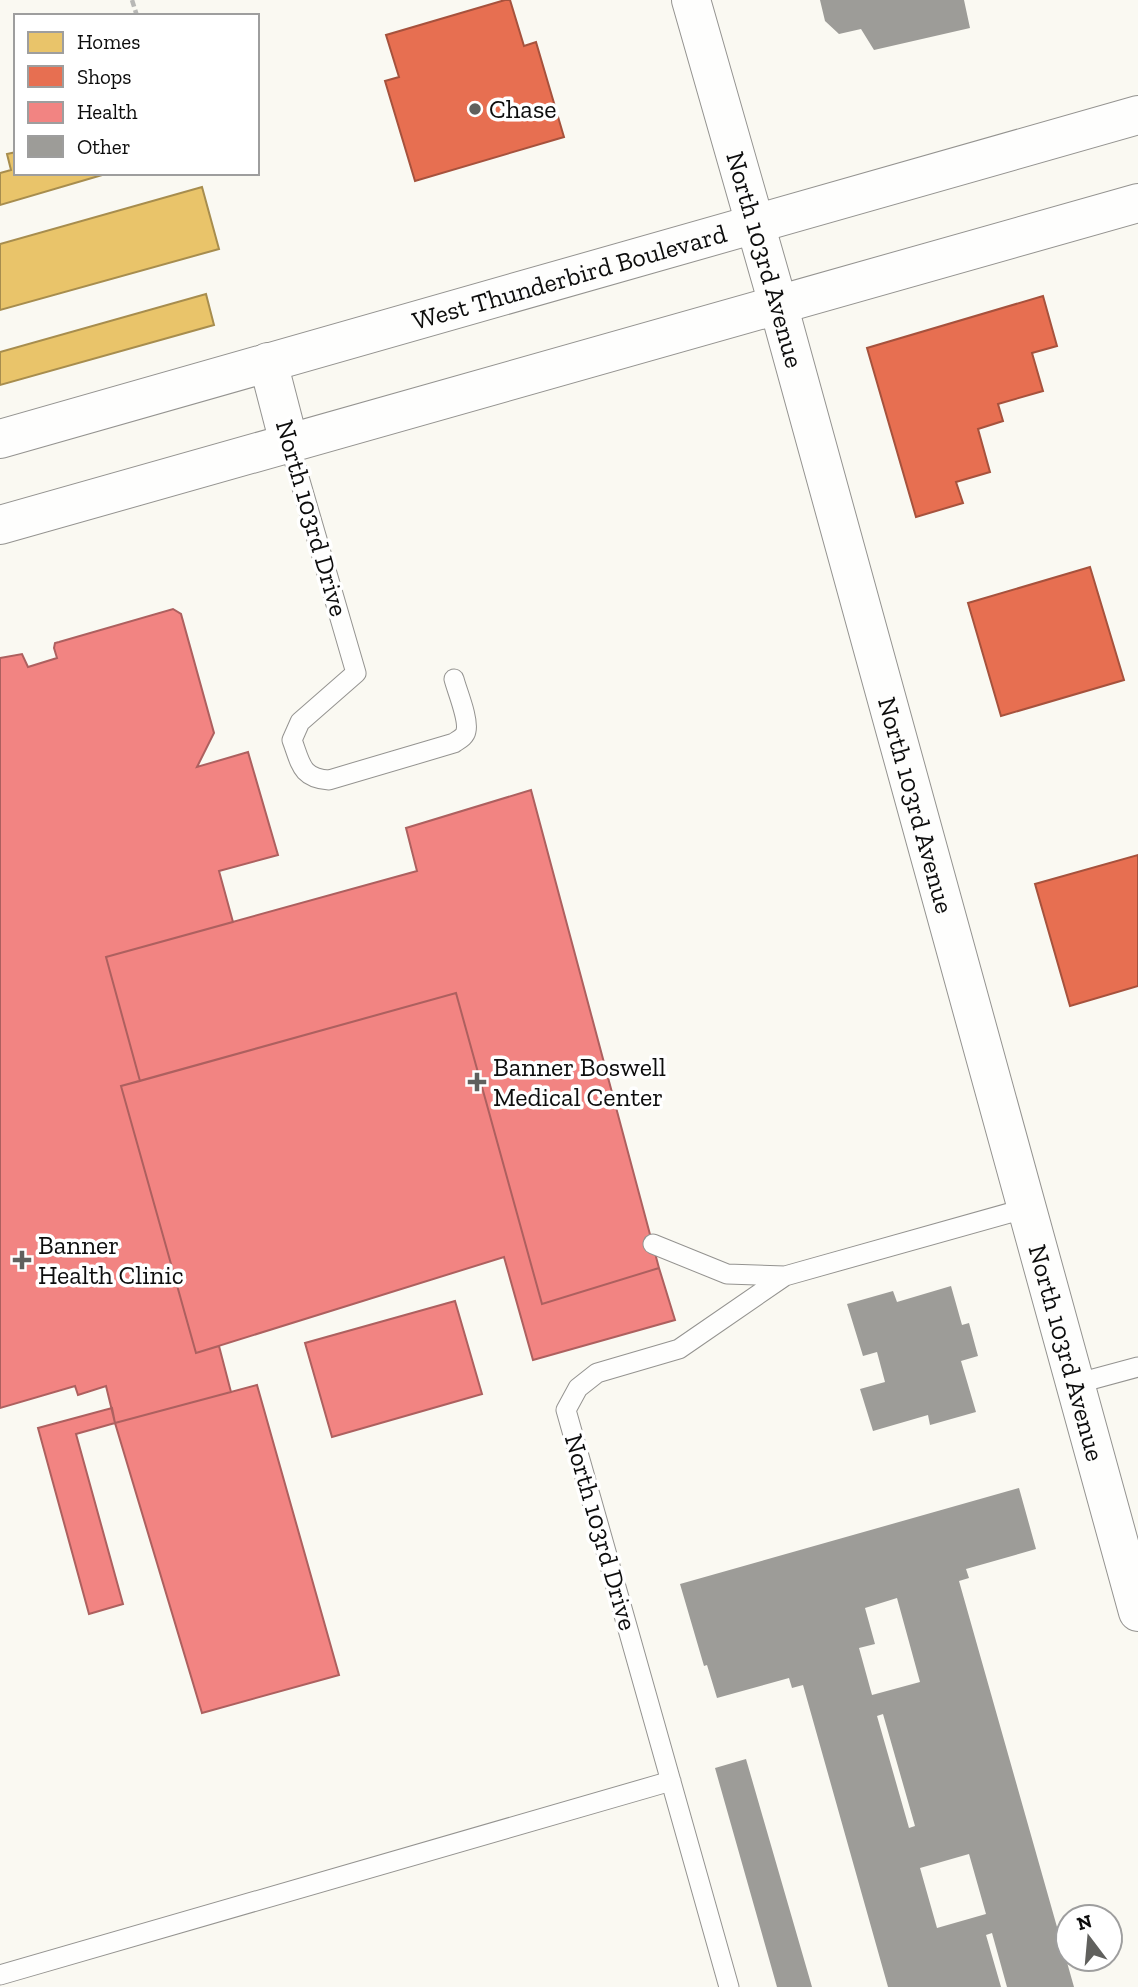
<svg xmlns="http://www.w3.org/2000/svg" width="1138" height="1987" font-family="'Zilla Slab',serif">
  <rect width="100%" height="100%" fill="#faf9f2"/>
  <path fill="#e9c46a" stroke="#a78d4e" stroke-width="2" d="M16,152V173H109L0,205V173L11,170L7,154Z
    M202,187L219,249L0,310V244Z
    M206,294L214,325L0,385V352Z"/>
  <path fill="#e76f51" stroke="#a6523d" stroke-width="2" d="M505,0H510L524,46L536,42L564,137L415,181L385,81L399,77L386,35Z
    M1043,296L1057,346L1032,353L1043,391L998,404L1003,421L978,429L990,472L956,482L963,503L916,517L867,348Z
    M1090,567L1124,680L1001,716L968,603Z
    M1138,855V986L1070,1006L1035,884Z"/>
  <path fill="#f28482" stroke="#ad605f" stroke-width="2" d="M173,609L181,614L214,733L197,767L248,752L278,855L219,871L233,922L106,957L140,1081L121,1086L196,1353L219,1346L231,1392L115,1423L106,1386L78,1395L75,1386L0,1408V658L22,654L28,667L57,658L54,648L55,643L59,642Z
    M531,790L659,1268L542,1304L456,993L140,1081L106,957L417,871L406,828Z
    M456,993L542,1304L659,1268L675,1320L533,1360L504,1257L196,1353L121,1086Z
    M455,1301L482,1394L332,1437L305,1343Z
    M257,1385L339,1675L202,1713L115,1423Z
    M112,1408L115,1423L76,1434L123,1604L89,1614L38,1428Z"/>
  <path fill="#9d9c98" fill-rule="evenodd" d="M820,0H964L970,28L874,50L861,29L839,34L825,21Z
    M951,1286L962,1325L969,1323L978,1356L961,1361L976,1412L930,1425L928,1415L873,1431L860,1389L885,1382L877,1352L863,1356L847,1304L893,1291L897,1302Z
    M1019,1488L1036,1549L966,1569L969,1578L959,1581L1074,1987H1007L992,1933L986,1935L1001,1987H888L803,1685L792,1688L789,1678L717,1698L707,1665L704,1666L680,1584ZM897,1598L920,1682L872,1695L859,1648L875,1644L865,1608ZM883,1714L915,1826L909,1828L877,1716ZM969,1854L986,1914L937,1928L920,1868Z
    M746,1759L812,1987H777L715,1768Z"/>
  <g fill="none" stroke-linecap="round" stroke-linejoin="round">
    <g stroke="#949390" stroke-width="21">
      <path id="service" d="M289,443L356,673L300,722L292,740C301,764 301,778 329,780L454,743C458,740 465,737 466,731C469,719 457,691 454,679
        M653,1244L727,1274L785,1276
        M1075,1384L1138,1367
        M0,1975L671,1781
        M729,1987L566,1410L578,1388L597,1373L679,1349L785,1276L1027,1208"/>
    </g>
    <g stroke="#949390" stroke-width="40">
      <g id="tertiary">
        <path id="s1" d="M691,0L778,304L1138,1612"/>
        <path d="M268,362L289,443"/>
        <path id="s2" d="M0,439L1138,115"/>
        <path d="M0,525L1138,203"/>
      </g>
    </g>
    <path stroke="#b8b8b6" stroke-width="4.5" stroke-dasharray="7 3.5" stroke-linecap="butt" d="M132,0L137,16"/>
    <use href="#service" stroke="#fefefd" stroke-width="19"/>
    <use href="#tertiary" stroke="#fefefd" stroke-width="38"/>
  </g>
  <g fill="#60605d" stroke="#fff" stroke-width="2.5">
    <circle cx="475" cy="109" r="7"/>
    <path d="M473.5 1071.5h7v7h7v7h-7v7h-7v-7h-7v-7h7z"/>
    <path d="M18.5 1249.5h7v7h7v7h-7v7h-7v-7h-7v-7h7z"/>
  </g>
  <g text-anchor="middle" stroke-width="7" stroke-linejoin="round" paint-order="stroke">
    <g font-size="26" fill="#0d0d0d" stroke="#fff" text-anchor="start">
      <text x="489" y="118">Chase</text>
      <text x="493" y="1076">Banner Boswell<tspan x="493" dy="30">Medical Center</tspan></text>
      <text x="38" y="1254">Banner<tspan x="38" dy="30">Health Clinic</tspan></text>
    </g>
    <g font-size="26" fill="#0d0d0d" stroke="#fff">
      <text dy="9" stroke="none"><textPath href="#s1" startOffset="270">North 103rd Avenue</textPath></text>
      <text dy="9" stroke="none"><textPath href="#s2" startOffset="592">West Thunderbird Boulevard</textPath></text>
      <text transform="translate(312 518) rotate(74)" y="9">North 103rd Drive</text>
      <text dy="9" stroke="none"><textPath href="#s1" startOffset="836">North 103rd Avenue</textPath></text>
      <text dy="9" stroke="none"><textPath href="#s1" startOffset="1404">North 103rd Avenue</textPath></text>
      <text transform="translate(601 1532) rotate(74)" y="9">North 103rd Drive</text>
    </g>
  </g>
  <rect x="14" y="14" width="245" height="161" fill="#ffffff" stroke="#9e9e9e" stroke-width="2"/>
  <rect x="28" y="32" width="35" height="21" fill="#e9c46a" stroke="#9e9e9e" stroke-width="2"/>
  <text x="77" y="49" font-size="21" fill="#0d0d0d">Homes</text>
  <rect x="28" y="66" width="35" height="21" fill="#e76f51" stroke="#9e9e9e" stroke-width="2"/>
  <text x="77" y="84" font-size="21" fill="#0d0d0d">Shops</text>
  <rect x="28" y="102" width="35" height="21" fill="#f28482" stroke="#9e9e9e" stroke-width="2"/>
  <text x="77" y="119" font-size="21" fill="#0d0d0d">Health</text>
  <rect x="28" y="136" width="35" height="21" fill="#9d9c98" stroke="#9e9e9e" stroke-width="2"/>
  <text x="77" y="154" font-size="21" fill="#0d0d0d">Other</text>
  <g transform="translate(1089 1938) rotate(344)"><circle r="33" fill="#ffffff" stroke="#9e9e9e" stroke-width="2"/>
  <path d="M0-5L12 26L0 18L-12 26Z" fill="#60605d"/>
  <text y="-10" font-size="19" font-weight="bold" text-anchor="middle" fill="#0d0d0d">N</text>
  </g>
</svg>
